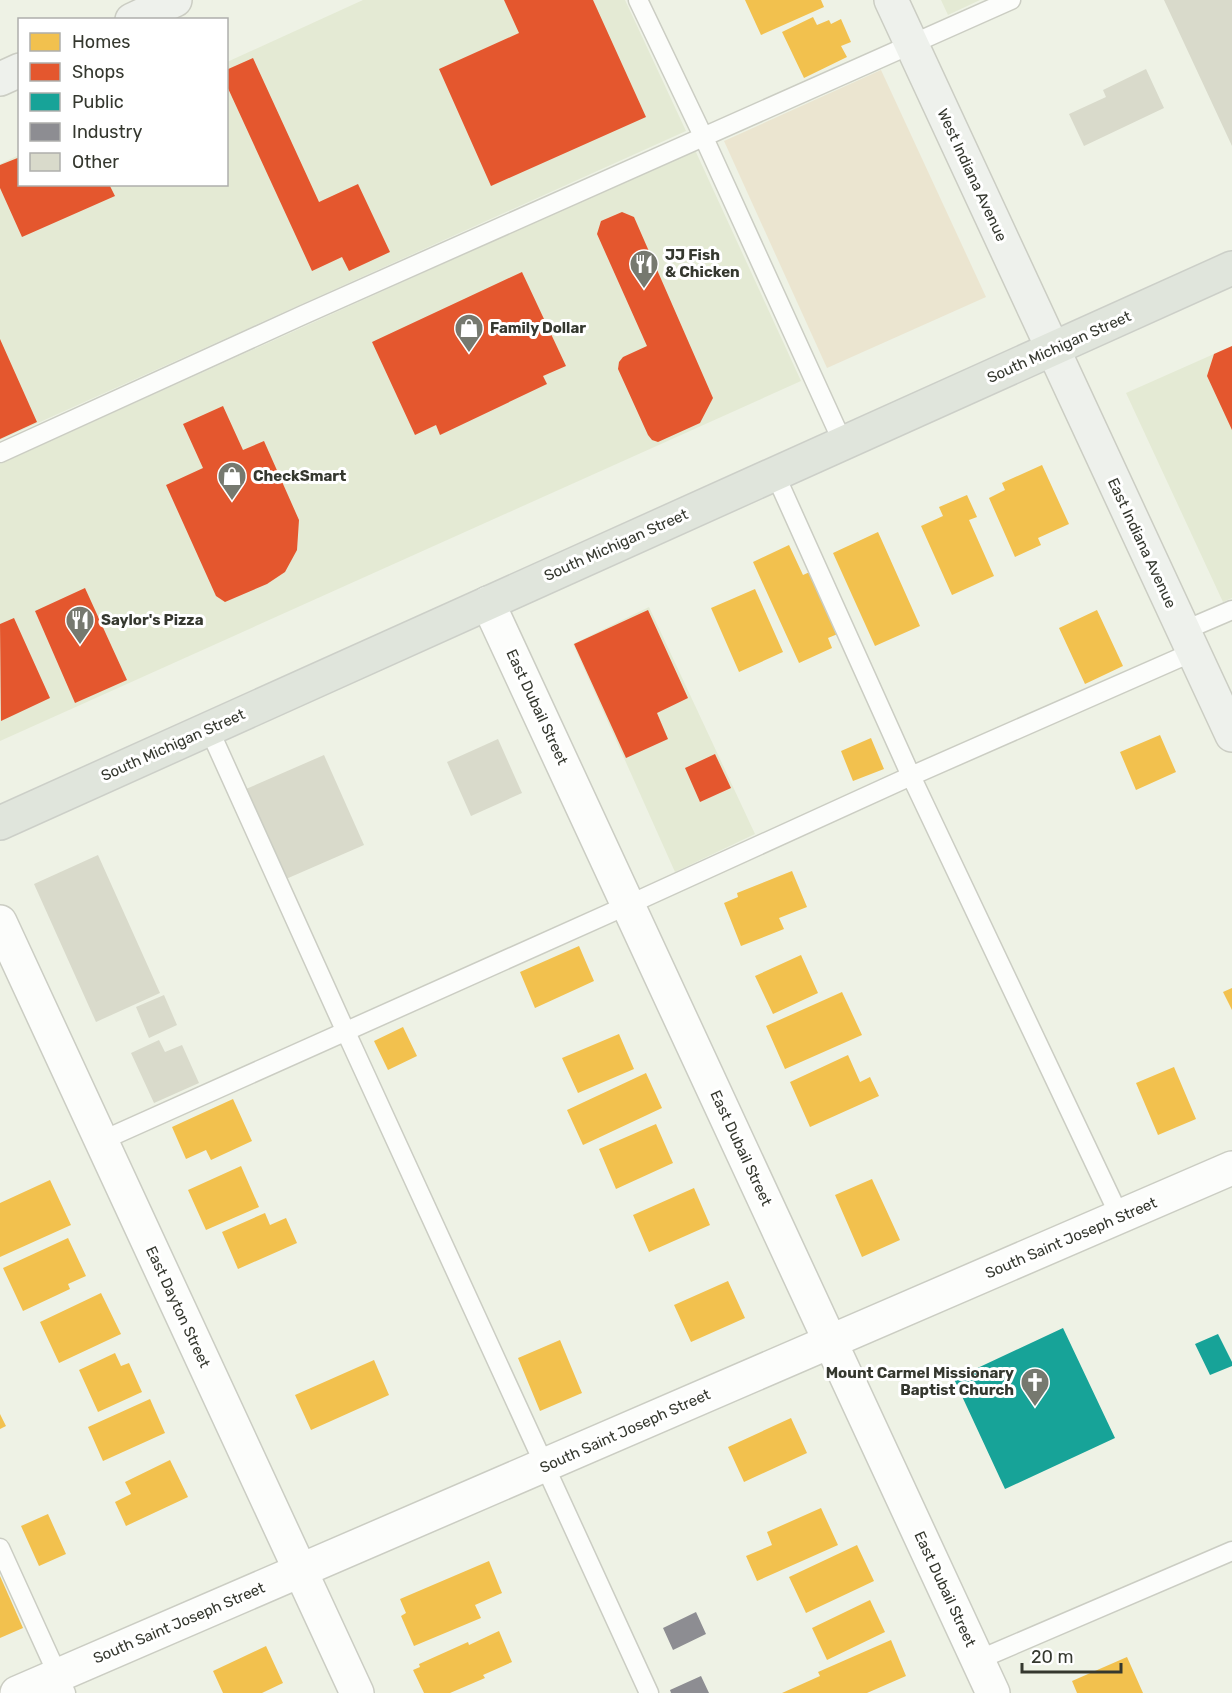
<svg xmlns="http://www.w3.org/2000/svg" width="1232" height="1693" font-family="Rubik,sans-serif">
  <rect width="100%" height="100%" fill="#eef2e5"/>
  <path fill="#e4ead4" d="M363,0H625L686,131L0,440V164L19,155L20,184H226L227,62Z
    M941,0H980L948,15Z
    M695,150L801,381L0,741V464Z
    M1232,346V598L1223,602L1126,393Z
    M649,607L755,834L675,872L573,644Z"/>
  <path fill="#ebe5d0" d="M881,70L986,297L827,368L724,141Z"/>
  <path fill="#f2c14e" d="M745,0H821L824,7L761,35Z
    M813,17L817,25L829,20L831,24L841,19L851,42L841,46L847,57L804,78L782,32Z
    M1042,465L1069,524L1038,538L1041,545L1015,557L989,498L1005,490L1002,483Z
    M967,495L977,517L969,520L994,576L952,595L921,526L943,516L939,507Z
    M878,532L920,626L875,646L833,553Z
    M789,545L803,575L812,571L840,633L828,638L832,648L799,663L753,562Z
    M755,589L783,652L739,672L711,608Z
    M1097,610L1123,666L1085,684L1059,628Z
    M1160,735L1176,772L1136,790L1120,752Z
    M871,738L884,769L853,781L841,751Z
    M792,871L807,907L779,918L784,929L741,946L724,903L738,897L737,893Z
    M579,946L594,981L535,1008L520,972Z
    M801,955L818,993L773,1014L755,976Z
    M1232,988V1010L1223,992Z
    M842,992L862,1035L785,1069L766,1026Z
    M403,1027L417,1056L388,1070L374,1041Z
    M619,1034L634,1069L578,1093L562,1058Z
    M848,1055L860,1082L870,1077L879,1096L810,1127L790,1082Z
    M1174,1067L1196,1119L1158,1135L1136,1083Z
    M646,1073L662,1108L583,1145L567,1110Z
    M233,1099L252,1141L211,1160L206,1150L186,1159L172,1127Z
    M656,1124L673,1163L616,1189L599,1149Z
    M241,1166L259,1207L206,1230L188,1190Z
    M872,1179L900,1240L862,1257L835,1195Z
    M50,1180L71,1225L0,1257V1203Z
    M694,1188L710,1225L649,1252L633,1215Z
    M265,1213L270,1225L286,1218L297,1243L238,1269L222,1232Z
    M68,1238L86,1276L68,1284L70,1289L23,1311L3,1268Z
    M728,1281L745,1318L691,1342L674,1305Z
    M101,1293L121,1334L59,1363L40,1322Z
    M560,1340L582,1393L540,1411L518,1358Z
    M115,1353L121,1366L129,1363L142,1392L98,1412L79,1370Z
    M374,1360L389,1395L311,1430L295,1395Z
    M150,1399L165,1433L103,1461L88,1427Z
    M0,1414L6,1426L0,1429Z
    M791,1418L807,1453L744,1482L728,1447Z
    M170,1460L188,1497L126,1526L115,1502L131,1494L125,1482Z
    M821,1508L838,1545L757,1581L746,1556L772,1545L767,1532Z
    M48,1514L66,1554L39,1566L21,1526Z
    M857,1545L874,1581L806,1613L789,1577Z
    M489,1561L502,1593L475,1605L481,1618L414,1646L401,1616L406,1613L400,1599Z
    M0,1576L23,1628L0,1638Z
    M870,1600L885,1632L827,1660L812,1628Z
    M499,1631L512,1662L483,1675L485,1678L450,1693H424L413,1670L420,1667L419,1664L468,1642L469,1645Z
    M891,1640L906,1676L867,1693H782L820,1676L818,1672Z
    M266,1646L283,1683L262,1693H223L213,1671Z
    M1127,1657L1143,1693H1077L1072,1681Z"/>
  <path fill="#e4572e" d="M504,0H593L646,117L491,186L439,69L519,33Z
    M253,58L319,202L358,184L390,252L349,271L342,257L312,271L226,84V70Z
    M20,157V184H109L115,196L22,237L0,188V165Z
    M622,212L634,217L713,398L700,423L658,442L652,440L648,435L618,369L619,362L623,357L647,346L597,234L601,221Z
    M522,272L566,366L543,376L547,384L440,435L436,425L415,435L372,342Z
    M0,339L37,422L0,439Z
    M1232,346V430L1207,376L1214,354Z
    M223,406L243,450L264,441L299,520L297,550L285,572L267,584L225,602L216,596L166,485L203,468L183,424Z
    M85,588L127,680L75,703L35,611Z
    M648,610L688,698L657,713L668,739L626,758L574,644Z
    M14,618L50,698L1,721L0,624Z
    M715,754L731,788L700,802L685,768Z"/>
  <path fill="#17a398" d="M1063,1328L1115,1438L1005,1489L954,1379Z
    M1218,1334L1232,1362V1366L1210,1375L1195,1344Z"/>
  <path fill="#8d8d92" d="M696,1612L706,1634L673,1650L663,1628Z
    M701,1676L709,1693H671L670,1690Z"/>
  <path fill="#d9dacb" d="M1164,0H1232V146Z
    M1146,69L1164,108L1084,146L1069,114L1106,97L1103,90Z
    M498,739L522,793L471,816L447,762Z
    M324,755L364,845L286,879L246,789Z
    M98,855L160,993L96,1022L34,884Z
    M164,995L177,1025L149,1038L136,1007Z
    M159,1040L165,1052L182,1045L199,1083L154,1103L131,1053Z"/>
  <g fill="none" stroke-linecap="round" stroke-linejoin="round">
    <g stroke="#cbcdc3" stroke-width="21">
      <path id="lane" d="M638,0L704,138L843,443
        M0,453L303,315L1011,0
        M775,474L911,776L1120,1217
        M1183,631L1232,610
        M209,729L345,1030L649,1693
        M101,1141L628,905L911,776L1193,652
        M0,1548L66,1693
        M978,1660L1232,1551"/>
    </g>
    <g stroke="#cbcdc3" stroke-width="36">
      <path id="street" d="M488,603L993,1693
        M0,922L357,1693
        M17,1693L1232,1168"/>
    </g>
    <g stroke="#cbcdc3" stroke-width="36">
      <path id="secondary" d="M891,0L1232,735
        M132,20L175,0
        M0,79L20,70"/>
    </g>
    <g stroke="#cccfc8" stroke-width="36">
      <path id="primary" d="M0,823L1232,268"/>
    </g>
    <use href="#lane" stroke="#fcfdfb" stroke-width="18"/>
    <use href="#street" stroke="#fcfdfb" stroke-width="33"/>
    <use href="#secondary" stroke="#eef1ec" stroke-width="33"/>
    <use href="#primary" stroke="#e0e5dc" stroke-width="33"/>
  </g>
  <defs>
    <g id="restaurant-pin" transform="scale(1.5)"><path d="M0 17L-7.5 6A9.5 9.5 0 1 1 7.5 6Z" fill="#76796f" stroke="#fff"/><path d="M-5-6h1v4h1v-4h1v4h1v-4h1v5L-1.5 .5V6h-2V.5L-5-1ZM5-6V6H3V1.5H1.5Q1.5-4 5-6Z" fill="#fff"/></g>
    <g id="shop-pin" transform="scale(1.5)"><path d="M0 17L-7.5 6A9.5 9.5 0 1 1 7.5 6Z" fill="#76796f" stroke="#fff"/><path d="M-5-2.5h2.3a2.7 3.5 0 0 1 5.4 0H5L5.5 6h-11ZM-1.5-2.5h3a1.5 2.3 0 0 0-3 0Z" fill="#fff"/></g>
    <g id="church-pin" transform="scale(1.5)"><path d="M0 17L-7.5 6A9.5 9.5 0 1 1 7.5 6Z" fill="#76796f" stroke="#fff"/><path d="M-1.2-6h2.4v3.5h3.3v2.4h-3.3V6h-2.4V-.1h-3.3v-2.4h3.3Z" fill="#fff"/></g>
  </defs>
  <g fill-rule="evenodd">
    <use href="#restaurant-pin" x="644" y="264"/>
    <use href="#shop-pin" x="469" y="328"/>
    <use href="#shop-pin" x="232" y="476"/>
    <use href="#restaurant-pin" x="80" y="620"/>
    <use href="#church-pin" x="1035" y="1382"/>
  </g>
  <g text-anchor="middle" stroke-width="6" stroke-linejoin="round" paint-order="stroke">
    <g font-size="15" fill="#35382f" stroke="#fff">
      <text transform="translate(972 175) rotate(65)" y="5">West Indiana Avenue</text>
      <text transform="translate(1059 347) rotate(-24)" y="5">South Michigan Street</text>
      <text transform="translate(1142 543) rotate(65)" y="5">East Indiana Avenue</text>
      <text transform="translate(616 545) rotate(-24)" y="5">South Michigan Street</text>
      <text transform="translate(537 707) rotate(65)" y="5">East Dubail Street</text>
      <text transform="translate(173 745) rotate(-24)" y="5">South Michigan Street</text>
      <text transform="translate(741 1148) rotate(65)" y="5">East Dubail Street</text>
      <text transform="translate(1071 1238) rotate(-23)" y="5">South Saint Joseph Street</text>
      <text transform="translate(178 1307) rotate(65)" y="5">East Dayton Street</text>
      <text transform="translate(625 1431) rotate(-24)" y="5">South Saint Joseph Street</text>
      <text transform="translate(945 1589) rotate(65)" y="5">East Dubail Street</text>
      <text transform="translate(179 1623) rotate(-23)" y="5">South Saint Joseph Street</text>
    </g>
    <g font-size="15" font-weight="bold" fill="#35382f" stroke="#fff" text-anchor="start">
      <text x="665" y="260">JJ Fish<tspan x="665" dy="17">&amp; Chicken</tspan></text>
      <text x="490" y="333">Family Dollar</text>
      <text x="253" y="481">CheckSmart</text>
      <text x="101" y="625">Saylor's Pizza</text>
      <text x="1014" y="1378" text-anchor="end">Mount Carmel Missionary<tspan x="1014" dy="17">Baptist Church</tspan></text>
    </g>
  </g>
  <rect x="18" y="18" width="210" height="168" fill="#ffffff" stroke="#aeafac" stroke-width="1.5"/>
  <rect x="30" y="33" width="30" height="18" fill="#f2c14e" stroke="#aeafac" stroke-width="1.5"/>
  <text x="72" y="48" font-size="18" fill="#35382f">Homes</text>
  <rect x="30" y="63" width="30" height="18" fill="#e4572e" stroke="#aeafac" stroke-width="1.5"/>
  <text x="72" y="78" font-size="18" fill="#35382f">Shops</text>
  <rect x="30" y="93" width="30" height="18" fill="#17a398" stroke="#aeafac" stroke-width="1.5"/>
  <text x="72" y="108" font-size="18" fill="#35382f">Public</text>
  <rect x="30" y="123" width="30" height="18" fill="#8d8d92" stroke="#aeafac" stroke-width="1.5"/>
  <text x="72" y="138" font-size="18" fill="#35382f">Industry</text>
  <rect x="30" y="153" width="30" height="18" fill="#d9dacb" stroke="#aeafac" stroke-width="1.5"/>
  <text x="72" y="168" font-size="18" fill="#35382f">Other</text>
  <path d="M1022 1663v9h99v-9" fill="none" stroke="#35382f" stroke-width="3"/>
  <text x="1031" y="1663" font-size="18" fill="#35382f" stroke="#ffffff" stroke-width="4.5" paint-order="stroke">20 m</text>
</svg>
